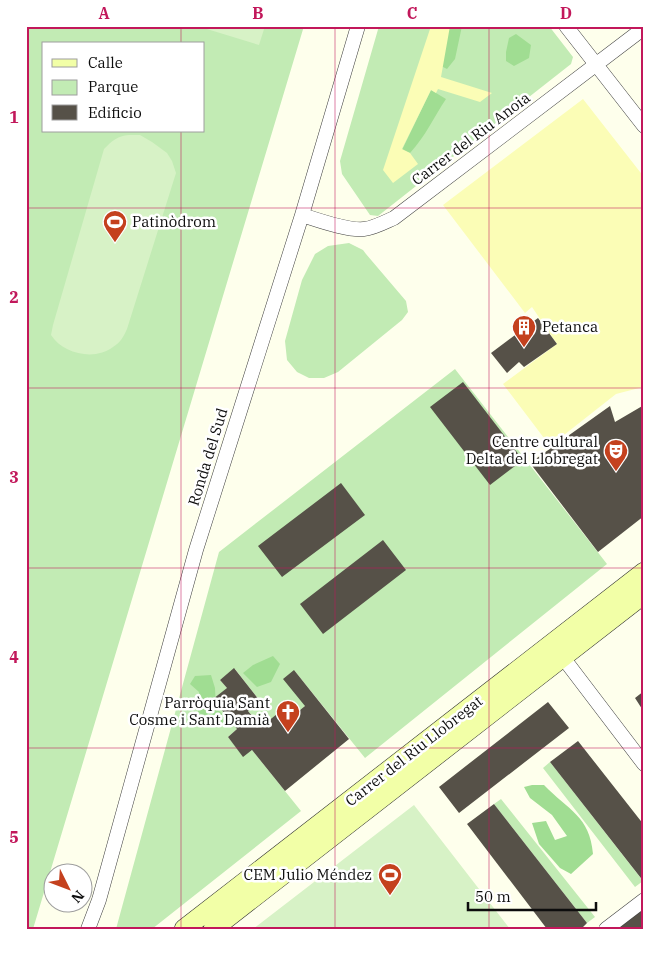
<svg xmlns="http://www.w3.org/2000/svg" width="670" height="955" font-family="'IBM Plex Serif',serif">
  <rect width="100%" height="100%" fill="#feffec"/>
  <path fill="#c2ebb4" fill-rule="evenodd" d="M26,26H304L33,929H26ZM44,44H204V131H44Z
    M379,26H549L573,57L571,64L378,216L370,215L342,174L340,161Z
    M349,243L363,250L366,254L406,301L408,312L402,320L338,372L324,378H309L297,372L287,360L285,341L302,280L315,254L328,246Z
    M455,369L607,564L365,758L294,670L305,706L284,723L261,727L248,711L260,701L235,669L220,680L227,688L237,729L228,737L243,756L252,750L301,811L152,929H116L219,552Z
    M550,762L643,881L635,887L543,768Z
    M501,799L595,917L587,923L494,804Z"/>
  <path fill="#a0dd92" d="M446,26H462L455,59L447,69L439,65Z
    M516,34L531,45L529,58L514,66L506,61V52L509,38Z
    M431,90L446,99C434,117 425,137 410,153L402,150Z
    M273,656L280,664L271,682L257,687L243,673L253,665Z
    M211,675L215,688L216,708L231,722L214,724L198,712L199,692L190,684L195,676Z
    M532,785H544C568,810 590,816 593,854L571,874L560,868L539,844L532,823L546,821L555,840L567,836L552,815L530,798L524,787Z"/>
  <path fill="#fbfdb6" d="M431,26H450L441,77L492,93L480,102L438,89L436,93L431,90L402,149L410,153L418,164L393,183L383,170Z
    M583,99L644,177V388L643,387L616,394L550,446L503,384L557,344L532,307L525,313L443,205Z"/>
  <path fill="#d7f2c6" d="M197,26H265L259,45Z
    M129,135H140L152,142L167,153L172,161L176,173L127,329C124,336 120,343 113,347C95,361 63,354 51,335L53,325L104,149C112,141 117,136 129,135Z
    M414,805L510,929H253Z"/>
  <path fill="#565148" d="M538,318L557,344L524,367L519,362L507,373L491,353Z
    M463,382L523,460L490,485L430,407Z
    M644,405V516L598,552L530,463L610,406L615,422Z
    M341,483L365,515L282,577L258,546Z
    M383,540L406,570L323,634L300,604Z
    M234,668L260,701L248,711L261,727L277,714L284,723L305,706L283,679L294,670L349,739L285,791L252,750L243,757L228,737L237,729L213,699L227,688L220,680Z
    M644,691V712L635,698Z
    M548,702L569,728L459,813L439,787Z
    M578,741L644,825V882L550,762Z
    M494,804L587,923L581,929H547L467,824Z
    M644,907V929H616Z"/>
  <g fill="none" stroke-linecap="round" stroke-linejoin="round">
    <g stroke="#404040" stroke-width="15">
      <path id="street" d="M566,26L644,126
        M302,215C318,220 348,231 364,229C374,228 385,222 394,218L644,28
        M558,651L644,764
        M88,929L99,900L196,550L302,215L358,26
        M606,929L644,900"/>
    </g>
    <g stroke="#2f2f2f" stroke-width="20">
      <path id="secondary" d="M184,929L644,572
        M213,929L644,594"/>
    </g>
    <use href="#street" stroke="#fff" stroke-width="14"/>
    <use href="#secondary" stroke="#f2ffa7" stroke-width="19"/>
  </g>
  <path fill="none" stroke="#c2185b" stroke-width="1" stroke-opacity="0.55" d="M181,26V44M335,26V929M489,26V929M181,131V929M26,208H644M26,388H644M26,568H644M26,748H644"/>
  <defs>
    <g id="stadium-pin" transform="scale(1.25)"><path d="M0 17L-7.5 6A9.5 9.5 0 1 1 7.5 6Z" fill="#c4411e" stroke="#fff"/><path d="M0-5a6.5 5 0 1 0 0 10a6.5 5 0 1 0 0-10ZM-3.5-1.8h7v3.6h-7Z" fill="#fff"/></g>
    <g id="building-pin" transform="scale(1.25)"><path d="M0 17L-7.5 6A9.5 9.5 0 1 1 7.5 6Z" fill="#c4411e" stroke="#fff"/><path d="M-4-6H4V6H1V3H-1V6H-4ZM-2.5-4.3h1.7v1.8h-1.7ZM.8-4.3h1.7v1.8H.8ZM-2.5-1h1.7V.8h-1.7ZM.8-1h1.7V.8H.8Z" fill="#fff"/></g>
    <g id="theatre-pin" transform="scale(1.25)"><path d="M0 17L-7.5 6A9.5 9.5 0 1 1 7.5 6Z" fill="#c4411e" stroke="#fff"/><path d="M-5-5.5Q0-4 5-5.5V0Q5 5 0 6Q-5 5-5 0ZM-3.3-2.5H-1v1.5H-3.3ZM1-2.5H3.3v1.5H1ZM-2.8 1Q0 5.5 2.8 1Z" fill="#fff"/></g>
    <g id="church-pin" transform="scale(1.25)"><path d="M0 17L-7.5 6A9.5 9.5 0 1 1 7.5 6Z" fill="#c4411e" stroke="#fff"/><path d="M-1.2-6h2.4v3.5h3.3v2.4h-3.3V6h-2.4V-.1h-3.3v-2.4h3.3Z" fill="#fff"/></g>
  </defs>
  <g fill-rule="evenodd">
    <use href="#stadium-pin" x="115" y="222"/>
    <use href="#building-pin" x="524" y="327"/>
    <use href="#theatre-pin" x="616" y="451"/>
    <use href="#church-pin" x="288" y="712"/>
    <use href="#stadium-pin" x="390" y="875"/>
  </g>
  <g text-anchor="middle" stroke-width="5" stroke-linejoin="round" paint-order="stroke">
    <g font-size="15" fill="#0d0d0d" stroke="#fff">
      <text transform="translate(471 139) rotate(-37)" y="5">Carrer del Riu Anoia</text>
      <text transform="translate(208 457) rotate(-73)" y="5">Ronda del Sud</text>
      <text transform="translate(414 751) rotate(-38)" y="5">Carrer del Riu Llobregat</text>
    </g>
    <g font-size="15" fill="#0d0d0d" stroke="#fff" text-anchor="end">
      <text x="132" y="227" text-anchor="start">Patinòdrom</text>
      <text x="542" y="332" text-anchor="start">Petanca</text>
      <text x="598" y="447">Centre cultural<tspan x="598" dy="17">Delta del Llobregat</tspan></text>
      <text x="270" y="708">Parròquia Sant<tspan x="270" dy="17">Cosme i Sant Damià</tspan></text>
      <text x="372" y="880">CEM Julio Méndez</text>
    </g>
  </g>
  <rect width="670" height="955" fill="none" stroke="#ffffff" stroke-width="55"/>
  <rect x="42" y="42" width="162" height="90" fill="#ffffff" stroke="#9e9e9e"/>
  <rect x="52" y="59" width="25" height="8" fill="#f2ffa7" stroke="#9e9e9e"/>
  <text x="88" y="68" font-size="15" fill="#0d0d0d">Calle</text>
  <rect x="52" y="80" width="25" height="15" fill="#c2ebb4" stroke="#9e9e9e"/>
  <text x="88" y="92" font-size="15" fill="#0d0d0d">Parque</text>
  <rect x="52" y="105" width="25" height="15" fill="#565148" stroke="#9e9e9e"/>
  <text x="88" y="118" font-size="15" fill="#0d0d0d">Edificio</text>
  <g transform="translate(68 888) rotate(132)"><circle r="24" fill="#ffffff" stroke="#9e9e9e"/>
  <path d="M0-4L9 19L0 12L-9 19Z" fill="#c4411e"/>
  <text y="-8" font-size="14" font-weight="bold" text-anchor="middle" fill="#0d0d0d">N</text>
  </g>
  <path d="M468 902v8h128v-8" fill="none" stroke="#0d0d0d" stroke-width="2.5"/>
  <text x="475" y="902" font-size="15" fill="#0d0d0d" stroke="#ffffff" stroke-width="4" paint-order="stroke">50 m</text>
  <rect x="28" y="28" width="614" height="900" fill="none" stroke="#c2185b" stroke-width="2"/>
  <g font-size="16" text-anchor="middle" font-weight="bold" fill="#c2185b">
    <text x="104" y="19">A</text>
    <text x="258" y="19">B</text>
    <text x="412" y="19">C</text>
    <text x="566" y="19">D</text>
    <text x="14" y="123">1</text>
    <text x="14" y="303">2</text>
    <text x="14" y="483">3</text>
    <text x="14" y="663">4</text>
    <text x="14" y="843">5</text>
  </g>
</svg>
